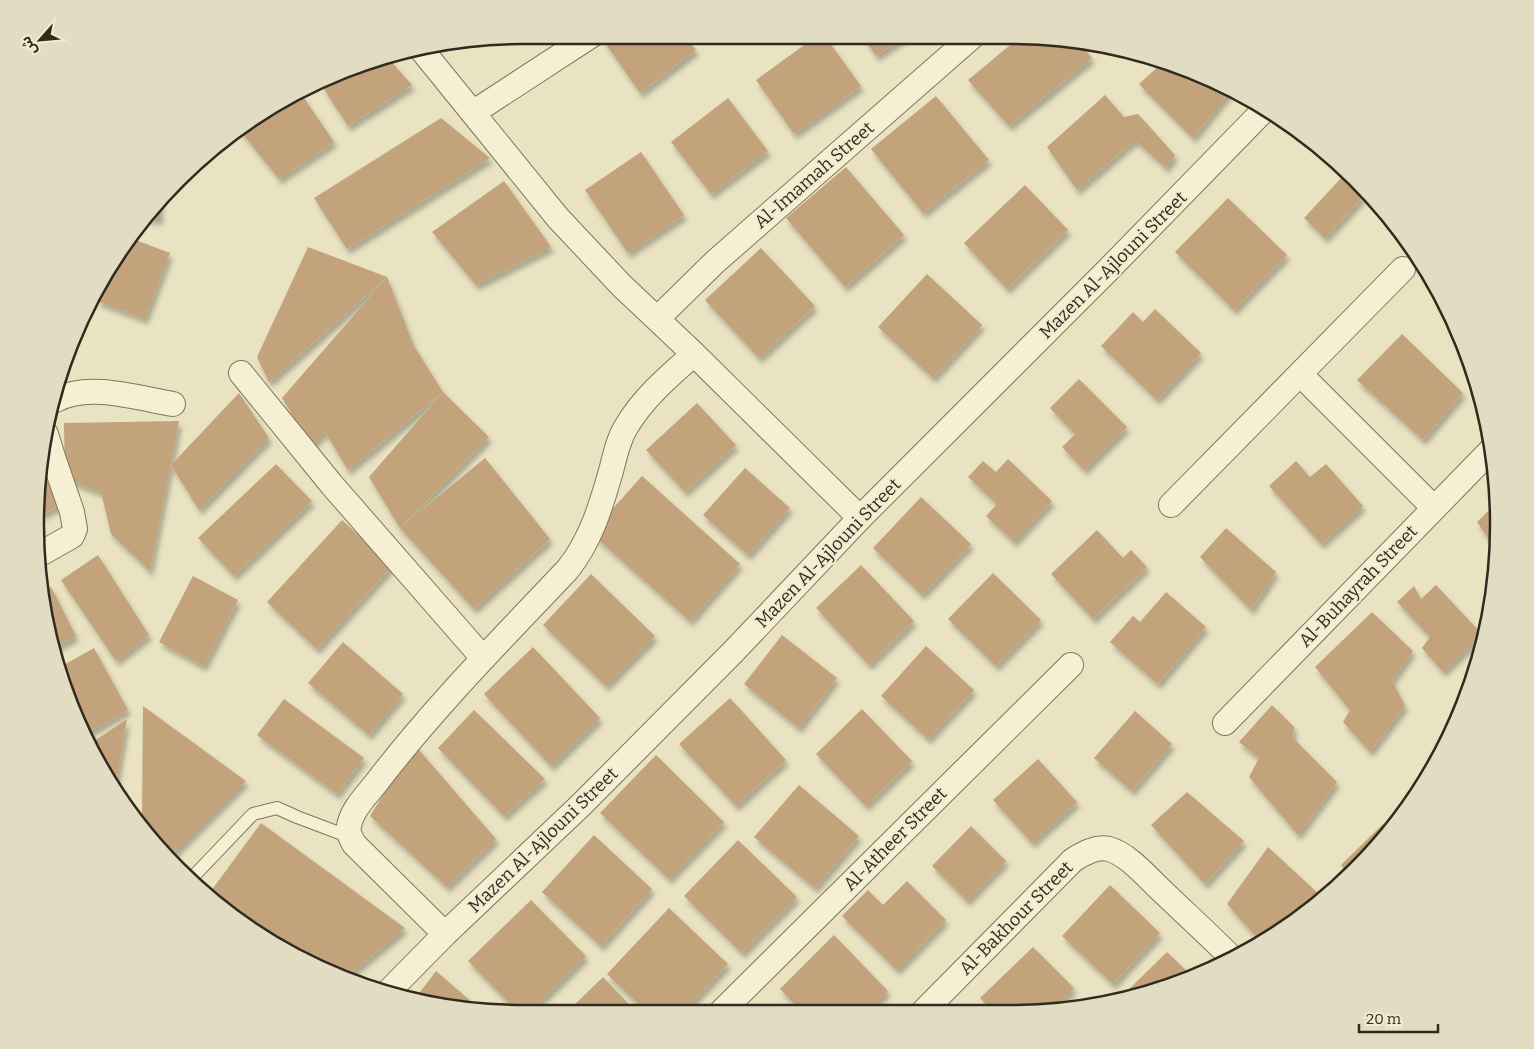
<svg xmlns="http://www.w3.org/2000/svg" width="1534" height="1049" font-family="Bitter,'Noto Sans Arabic',serif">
  <defs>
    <filter id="shadow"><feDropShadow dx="3" dy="5.5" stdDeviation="2.5" flood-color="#0004"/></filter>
  </defs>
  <rect width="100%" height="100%" fill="#e9e3c2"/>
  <path fill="#c3a37b" filter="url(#shadow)" d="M612,35H684L696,50L640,93L603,40Z
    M818,35H824L861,86L794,134L756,80Z
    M862,35H908L876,56Z
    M1021,36L1078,42L1092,58L1009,126L968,80Z
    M387,57L412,85L348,126L322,86Z
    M1161,64L1226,86L1232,89L1193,138L1139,84Z
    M302,95L334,142L279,179L239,129L253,117Z
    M1105,95L1124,117L1138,114L1175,155L1166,168L1135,140L1077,190L1047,147Z
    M936,96L989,160L923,213L871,149Z
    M728,98L768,151L711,194L671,142Z
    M441,118L490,158L347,249L314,198Z
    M641,152L684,215L628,253L585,190Z
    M846,167L904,235L845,287L786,218Z
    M1343,176L1364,196L1325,238L1304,218Z
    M504,181L551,247L476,285L432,232Z
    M1025,185L1068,230L1007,289L964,243Z
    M1228,198L1287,255L1234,310L1175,252Z
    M160,199V219H146L156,202Z
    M133,239L170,253L145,319L97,301L100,293Z
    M308,247L387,277L269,382L257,357Z
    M761,248L815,306L759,358L705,300Z
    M927,274L982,325L933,378L878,327Z
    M387,277L414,346L443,392L348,470L325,432L311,446L282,398Z
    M1155,309L1201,353L1157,400L1101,346L1133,312L1143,322Z
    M1402,334L1463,393L1423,440L1357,380Z
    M1079,379L1127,427L1084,470L1062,447L1075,434L1050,408Z
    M443,392L489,437L400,528L369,477Z
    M239,393L269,438L199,510L171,465Z
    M697,403L736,445L685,492L646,450Z
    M179,421L150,571L111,534L101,492L65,479L64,423Z
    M485,458L550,539L474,609L400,528Z
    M1008,459L1052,501L1014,542L986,516L997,504L968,477L983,461L996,472Z
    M1296,461L1310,477L1326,464L1363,506L1321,544L1269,486Z
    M276,464L312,501L234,576L198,538Z
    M39,466L60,505L41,515L40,492Z
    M745,468L790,508L748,555L703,515Z
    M642,476L740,564L690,621L591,533Z
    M921,497L971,544L922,595L873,548Z
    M1490,509L1499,520L1496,550L1477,522Z
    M342,520L392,566L317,649L267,602Z
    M1226,528L1276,572L1251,610L1200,557Z
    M1097,530L1123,558L1131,550L1147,567L1093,619L1051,574Z
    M98,555L149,635L116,661L61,580Z
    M861,565L914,621L869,665L816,608Z
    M993,573L1041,620L996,666L948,619Z
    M591,574L655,636L606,686L543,625Z
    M193,576L238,600L204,666L159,642Z
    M1436,585L1482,634L1443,672L1422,648L1430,637L1397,602L1414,586L1421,599Z
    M51,587L76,636L54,648L44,620L43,591Z
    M1166,592L1206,627L1158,684L1110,642L1133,616L1140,622Z
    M1372,612L1413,651L1392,680L1405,706L1370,752L1343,722L1350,710L1315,667Z
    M782,635L837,678L799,728L744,684Z
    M343,642L403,694L369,735L308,683Z
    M926,646L974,690L928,739L881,696Z
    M533,647L600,718L551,766L484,694Z
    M94,648L128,710L83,735L60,667Z
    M730,698L786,760L736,806L679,744Z
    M284,699L364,758L337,794L257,735Z
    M1272,705L1294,727L1293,738L1337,782L1298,835L1249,777L1259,758L1239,742Z
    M143,706L246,781L169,858L142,819Z
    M862,709L912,761L866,806L816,754Z
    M474,710L545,779L504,816L438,748Z
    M1135,711L1172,744L1132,791L1094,758Z
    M127,719L116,784L88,745Z
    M414,744L496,839L447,887L370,816Z
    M656,755L724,822L669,879L600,813Z
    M1038,759L1077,802L1032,843L993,800Z
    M799,785L859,836L815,888L754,837Z
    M1187,792L1244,841L1205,884L1151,825Z
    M261,823L405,928L344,979L337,977L252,931L208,895Z
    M1383,824L1390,829L1355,871L1349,875L1341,865Z
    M971,826L1006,861L967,901L932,866Z
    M594,835L652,889L601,946L542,892Z
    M738,840L797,897L742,953L684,896Z
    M1268,847L1321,896L1259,940L1227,904Z
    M907,881L946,920L897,970L842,916L868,890L883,905Z
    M1110,885L1160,933L1113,984L1062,936Z
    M531,900L586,956L527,1014H520L468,961Z
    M669,908L728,964L681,1014H649L607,974Z
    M834,935L888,991L865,1014H804L780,989Z
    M1033,947L1074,988L1051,1010L995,1014L980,998Z
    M1167,952L1191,975L1126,998L1123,995Z
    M436,971L481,1010L429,1005L414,1000Z
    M603,977L638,1014H565Z"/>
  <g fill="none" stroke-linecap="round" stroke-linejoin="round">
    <g stroke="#81745b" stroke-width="14">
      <path id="service" d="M190,880L253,814L277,808L297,817L350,837"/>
    </g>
    <g stroke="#81745b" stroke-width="26">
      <path id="minor" d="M421,49L558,218L622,286L694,354L860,518
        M474,112L592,35
        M657,319L715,262L974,35
        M241,373L332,485L483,658
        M1301,375L1434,508
        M56,400C88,382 138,398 173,404
        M1171,505L1403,269
        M42,553L72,536L75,529L72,512L54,460L46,434
        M1225,723L1492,449
        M445,934L354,844C351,838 347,832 349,826C352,808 370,792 380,778C437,704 504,637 568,569C591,540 601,506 611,471C615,456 618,440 626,427C643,398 669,376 694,354
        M388,992L445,934L582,804L734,651L860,518L1108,270L1265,109
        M719,1014L1071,665
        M921,1014L1073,860C1084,853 1097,846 1109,849C1128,854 1149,879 1163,892C1186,914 1210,936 1233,959"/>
    </g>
    <use href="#service" stroke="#f5f0d4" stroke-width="12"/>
    <use href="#minor" stroke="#f5f0d4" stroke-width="24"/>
  </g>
  <g text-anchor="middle" stroke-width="4.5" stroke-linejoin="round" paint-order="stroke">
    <g font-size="18" fill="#322a1e" stroke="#f1ecd1">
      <text transform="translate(814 175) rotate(-41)" y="6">Al-Imamah Street</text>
      <text transform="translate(1113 265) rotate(-45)" y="6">Mazen Al-Ajlouni Street</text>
      <text transform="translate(828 553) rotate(-46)" y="6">Mazen Al-Ajlouni Street</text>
      <text transform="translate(1358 586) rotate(-46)" y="6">Al-Buhayrah Street</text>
      <text transform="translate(895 839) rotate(-45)" y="6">Al-Atheer Street</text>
      <text transform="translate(543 840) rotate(-44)" y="6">Mazen Al-Ajlouni Street</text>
      <text transform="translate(1016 918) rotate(-45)" y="6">Al-Bakhour Street</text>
    </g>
  </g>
  <path d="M0 0H1534V1049H0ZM524 44H1010A480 480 0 0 1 1490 524V525A480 480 0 0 1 1010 1005H524A480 480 0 0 1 44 525V524A480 480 0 0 1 524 44Z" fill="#e2dcc3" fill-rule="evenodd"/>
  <path fill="none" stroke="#322a1e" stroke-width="2.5" d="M524 44H1010A480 480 0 0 1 1490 524V525A480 480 0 0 1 1010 1005H524A480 480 0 0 1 44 525V524A480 480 0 0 1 524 44Z"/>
  <g transform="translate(40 40) rotate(243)" stroke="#f1ecd1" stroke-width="4" paint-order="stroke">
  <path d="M0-4L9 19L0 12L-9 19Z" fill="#322a1e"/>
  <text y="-8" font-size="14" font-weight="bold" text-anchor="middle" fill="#322a1e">ش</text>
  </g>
  <path d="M1359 1024v8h79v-8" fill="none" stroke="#322a1e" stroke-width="2.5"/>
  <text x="1366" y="1024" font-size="15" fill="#322a1e" stroke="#f1ecd1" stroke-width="4" paint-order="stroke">20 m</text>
</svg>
